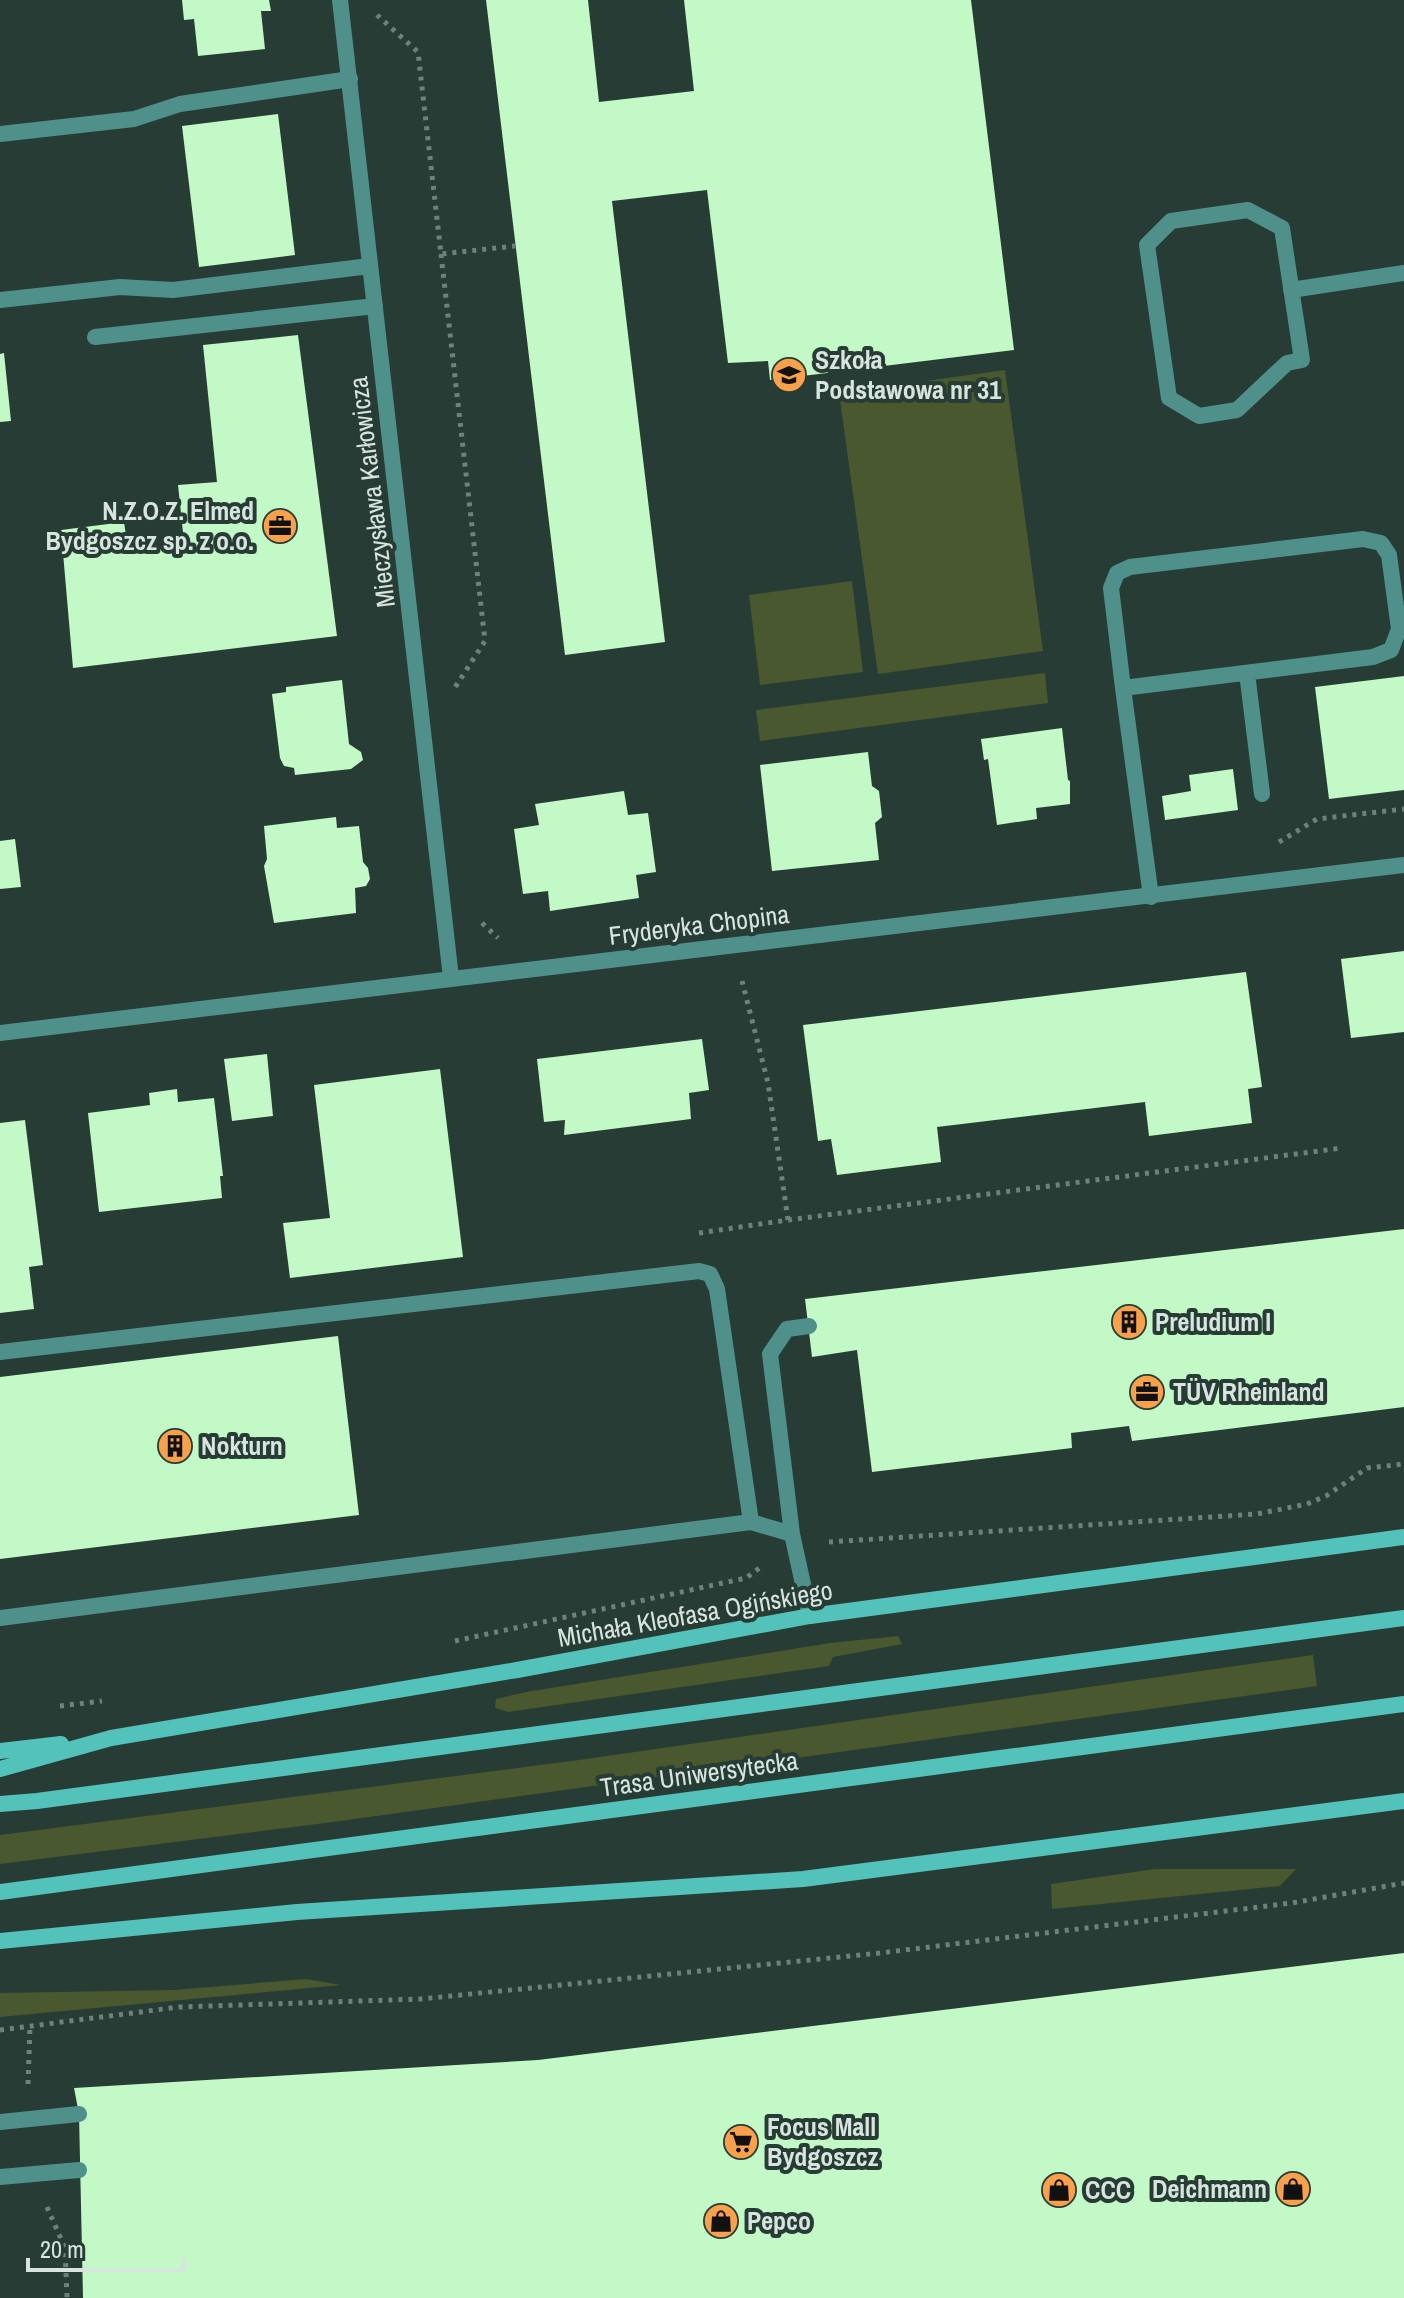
<svg xmlns="http://www.w3.org/2000/svg" width="1404" height="2298" font-family="'Archivo Narrow',sans-serif">
  <rect width="100%" height="100%" fill="#273c34"/>
  <path fill="#49582f" d="M1005,370L1043,651L878,674L839,393Z
    M852,581L863,672L760,685L749,595Z
    M1045,673L1048,703L760,741L756,710Z
    M898,1636L902,1644L833,1657L829,1666L508,1712L495,1708L496,1699L526,1692L830,1643Z
    M1313,1655L1317,1686L333,1822L0,1864V1835L579,1760Z
    M1155,1869H1296L1280,1886L1052,1909L1051,1884Z
    M306,1979L341,1985L0,2017V1993L174,1990Z"/>
  <path fill="#c2f9c6" d="M182,0H269L271,11H261L265,49L198,56L194,19L184,20Z
    M486,0H588L599,102L694,91L684,0H971L1014,350L770,380L768,361L728,363L707,190L612,201L665,642L565,655Z
    M278,114L295,255L199,267L182,126Z
    M298,335L337,636L73,668L61,530L124,522L128,549L184,542L178,485L217,482L203,345Z
    M4,353L11,421L0,422V354Z
    M1404,676V790L1329,799L1315,687Z
    M342,680L349,744L361,752L363,760L351,769L295,775L294,768L284,766L280,758L272,694L286,692V687Z
    M1062,728L1068,780L1070,781V804L1036,808L1037,819L997,825L988,759L984,760L981,739Z
    M868,752L872,786L879,791L882,817L875,823L879,860L772,871L760,765Z
    M1233,769L1238,810L1165,820L1162,796L1191,791L1189,775Z
    M624,791L628,815L648,813L656,872L636,875L639,898L550,911L548,891L523,894L514,829L539,825L535,804Z
    M336,817L337,828L359,826L363,862L368,868L370,879L366,886L355,888L356,913L274,923L264,866L267,859L264,826Z
    M15,839L21,887L0,889V841Z
    M1404,951V1032L1351,1038L1341,959Z
    M1246,972L1262,1087L1248,1089L1252,1123L1149,1136L1145,1102L937,1127L941,1162L837,1175L831,1139L818,1141L803,1025Z
    M702,1039L709,1090L689,1093L691,1119L564,1135L565,1120L544,1122L537,1059Z
    M267,1054L273,1116L232,1121L224,1059Z
    M440,1069L463,1257L290,1278L283,1223L330,1218L314,1085Z
    M177,1089L178,1102L214,1098L223,1176H220L222,1198L99,1212L88,1113L150,1105L149,1093Z
    M25,1120L43,1265L29,1267L34,1309L0,1313V1123Z
    M1404,1229V1407L1132,1441L1129,1426L1071,1433L1072,1448L872,1472L857,1350L812,1357L805,1299Z
    M338,1336L359,1515L0,1559V1377Z
    M1404,1953V2298H83L79,2114L74,2088L538,2060Z"/>
  <g fill="none" stroke-linecap="round" stroke-linejoin="round">
    <path stroke="#70817a" stroke-width="5" stroke-dasharray="4 6" stroke-linecap="butt" d="M377,15L418,52L441,254L515,246
      M441,254L485,641L454,689
      M1279,842L1317,819L1404,809
      M482,923L498,938
      M788,1220L1342,1148
      M699,1233L788,1220L768,1083L742,981
      M829,1542L1257,1514L1307,1504L1326,1496L1367,1468L1404,1464
      M455,1641L746,1578L762,1566
      M60,1706L102,1701
      M0,2030L179,2007L421,1999L880,1953L1292,1903L1404,1883
      M28,2084L30,2027
      M47,2207L65,2248L67,2298"/>
    <path stroke="#4f908b" stroke-width="16" d="M0,134L134,119L180,104L350,79
      M1248,210L1282,228L1302,360L1287,363L1237,410L1199,416L1169,398L1147,245L1171,221Z
      M1291,290L1404,273
      M0,300L120,287L173,290L370,266
      M95,337L375,306
      M1247,673L1262,794
      M1123,688L1111,588L1117,573L1130,567L1363,539L1381,543L1389,555L1399,629L1391,650L1373,657L1123,688L1151,897
      M809,1326L787,1329L770,1354L792,1534L810,1616
      M0,1352L699,1271L710,1274L717,1289L751,1522
      M0,1618L751,1522L792,1534
      M0,2122L79,2114
      M0,2177L79,2170"/>
    <path stroke="#4f908b" stroke-width="16" d="M340,0L451,978
      M0,1033L1404,865"/>
    <path stroke="#53c2ba" stroke-width="16" d="M0,1751L61,1744
      M0,1769L111,1738L517,1670L810,1616L1404,1537
      M0,1804L37,1801L1404,1618
      M0,1892L1404,1704
      M0,1941L297,1912L803,1879L1404,1801"/>
  </g>
  <defs>
    <g id="school-disc" transform="scale(1.8)"><circle r="9.5" fill="#f8a04b" stroke="#273c34"/><path d="M0-5L7-2L0 1L-7-2ZM-4 1L0 2.5L4 1V4Q0 6-4 4Z" fill="#111"/></g>
    <g id="office-disc" transform="scale(1.8)"><circle r="9.5" fill="#f8a04b" stroke="#273c34"/><path d="M-6-3h4V-5.5h4V-3h4V5H-6ZM-1-4.5V-3h2v-1.5ZM-6 0V1H6V0Z" fill="#111"/></g>
    <g id="building-disc" transform="scale(1.8)"><circle r="9.5" fill="#f8a04b" stroke="#273c34"/><path d="M-4-6H4V6H1V3H-1V6H-4ZM-2.5-4.3h1.7v1.8h-1.7ZM.8-4.3h1.7v1.8H.8ZM-2.5-1h1.7V.8h-1.7ZM.8-1h1.7V.8H.8Z" fill="#111"/></g>
    <g id="supermarket-disc" transform="scale(1.8)"><circle r="9.5" fill="#f8a04b" stroke="#273c34"/><path d="M-6-5.5h2.5l.6 2H6L4.5 2H-2.5L-4.4-4H-6ZM-1.5 3.2a1.3 1.3 0 1 0 .1 0ZM3 3.2a1.3 1.3 0 1 0 .1 0Z" fill="#111"/></g>
    <g id="shop-disc" transform="scale(1.8)"><circle r="9.5" fill="#f8a04b" stroke="#273c34"/><path d="M-5-2.5h2.3a2.7 3.5 0 0 1 5.4 0H5L5.5 6h-11ZM-1.5-2.5h3a1.5 2.3 0 0 0-3 0Z" fill="#111"/></g>
  </defs>
  <g fill-rule="evenodd">
    <use href="#school-disc" x="789" y="375"/>
    <use href="#office-disc" x="280" y="526"/>
    <use href="#building-disc" x="1129" y="1322"/>
    <use href="#office-disc" x="1147" y="1392"/>
    <use href="#building-disc" x="175" y="1446"/>
    <use href="#supermarket-disc" x="741" y="2142"/>
    <use href="#shop-disc" x="1293" y="2189"/>
    <use href="#shop-disc" x="1059" y="2190"/>
    <use href="#shop-disc" x="721" y="2221"/>
  </g>
  <g text-anchor="middle" stroke-width="8" stroke-linejoin="round" paint-order="stroke">
    <g font-size="26" font-weight="bold" fill="#d8e5df" stroke="#273c34" text-anchor="start">
      <text x="815" y="369">Szkoła<tspan x="815" dy="30">Podstawowa nr 31</tspan></text>
      <text x="254" y="520" text-anchor="end">N.Z.O.Z. Elmed<tspan x="254" dy="30">Bydgoszcz sp. z o.o.</tspan></text>
      <text x="1155" y="1331">Preludium I</text>
      <text x="1173" y="1401">TÜV Rheinland</text>
      <text x="201" y="1455">Nokturn</text>
      <text x="767" y="2136">Focus Mall<tspan x="767" dy="30">Bydgoszcz</tspan></text>
      <text x="1267" y="2198" text-anchor="end">Deichmann</text>
      <text x="1085" y="2199">CCC</text>
      <text x="747" y="2230">Pepco</text>
    </g>
    <g font-size="26" fill="#d8e5df" stroke="#273c34">
      <text transform="translate(372 492) rotate(-97)" y="9">Mieczysława Karłowicza</text>
      <text transform="translate(699 925) rotate(-7)" y="9">Fryderyka Chopina</text>
      <text transform="translate(695 1614) rotate(-10)" y="9">Michała Kleofasa Ogińskiego</text>
      <text transform="translate(699 1774) rotate(-8)" y="9">Trasa Uniwersytecka</text>
    </g>
  </g>
  <path d="M28 2258v12h156v-12" fill="none" stroke="#d8e5df" stroke-width="4"/>
  <text x="40" y="2258" font-size="24" fill="#d8e5df" stroke="#273c34" stroke-width="6" paint-order="stroke">20 m</text>
</svg>
